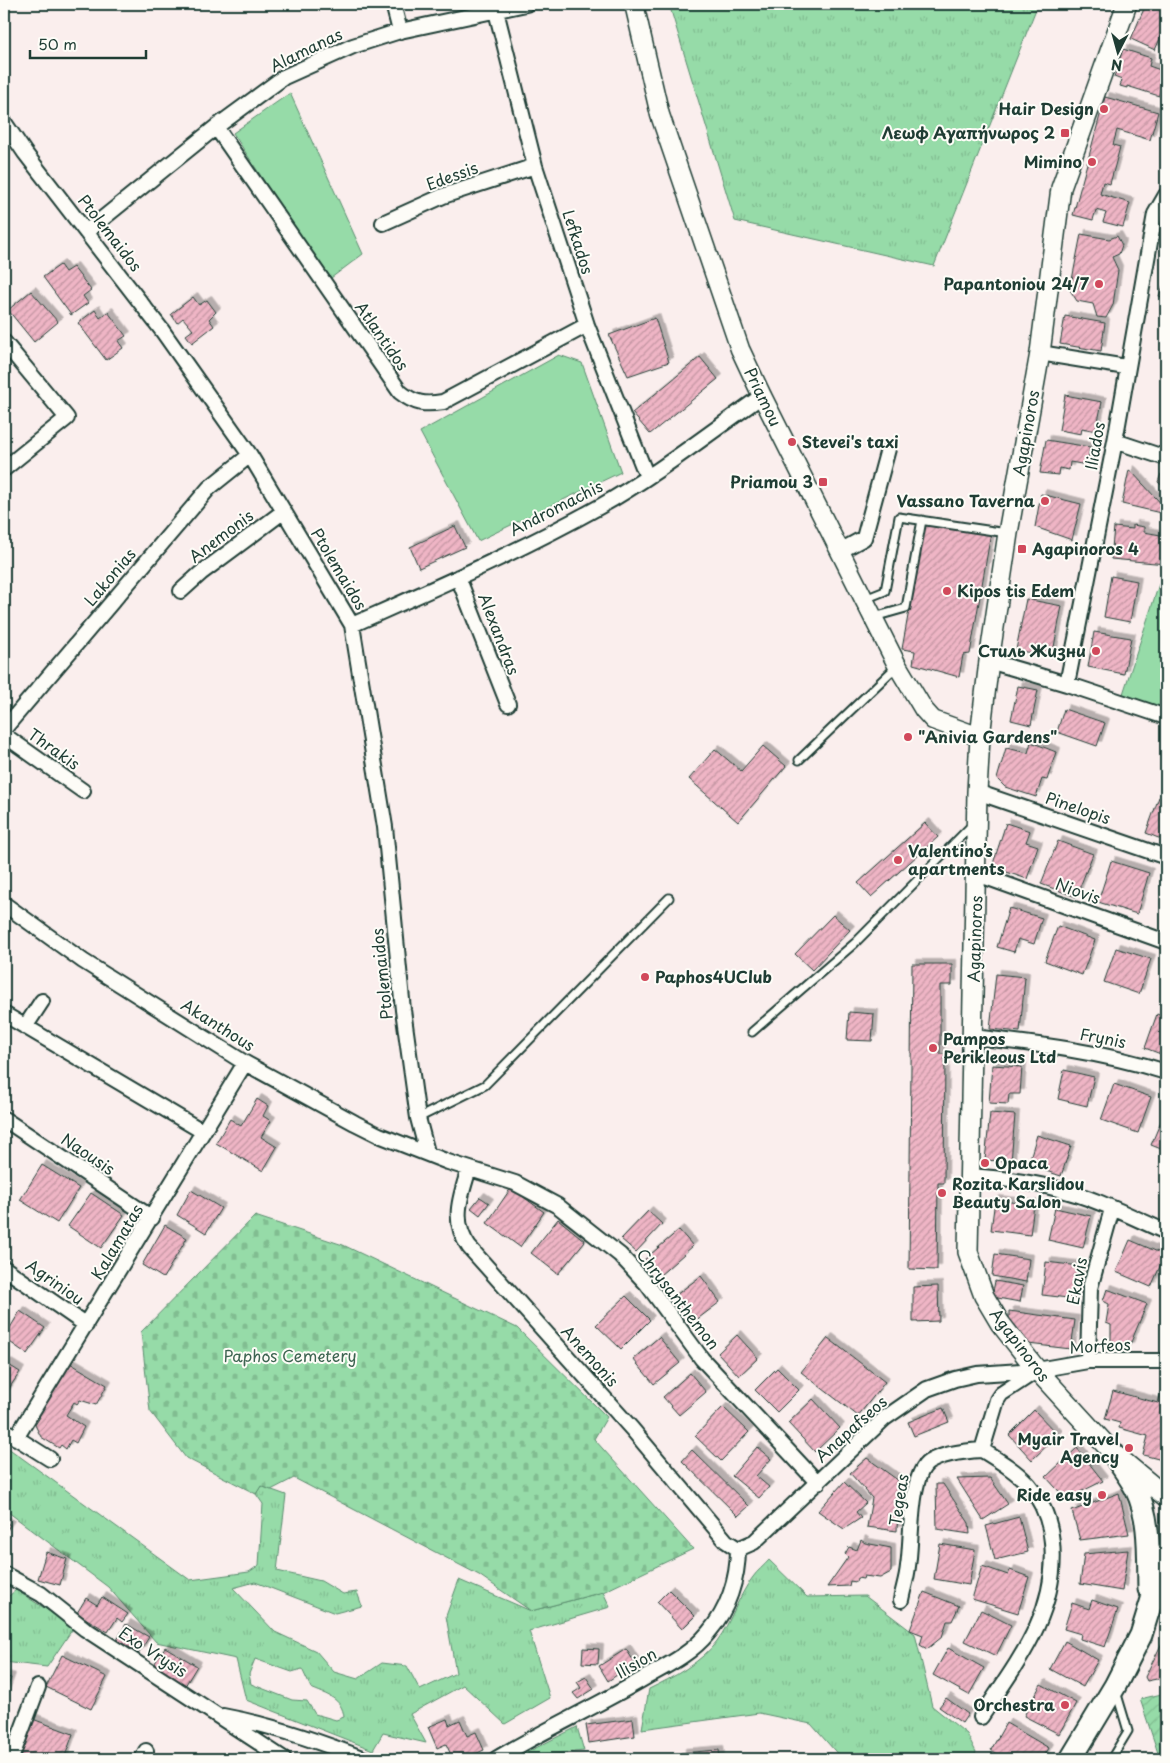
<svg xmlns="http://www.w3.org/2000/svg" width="1170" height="1763" font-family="'Playpen Sans',sans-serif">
  <defs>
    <pattern id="grass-tufts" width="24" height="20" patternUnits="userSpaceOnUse" patternTransform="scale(1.25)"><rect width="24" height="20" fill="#96dba8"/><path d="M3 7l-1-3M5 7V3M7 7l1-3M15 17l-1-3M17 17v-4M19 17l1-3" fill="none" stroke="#81bd91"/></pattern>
    <pattern id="cemetery-stones" width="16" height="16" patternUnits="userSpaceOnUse" patternTransform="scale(1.25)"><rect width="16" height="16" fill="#96dba8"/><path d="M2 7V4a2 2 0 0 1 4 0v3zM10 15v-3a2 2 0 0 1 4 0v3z" fill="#81bd91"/></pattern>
    <pattern id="garden-furrows" width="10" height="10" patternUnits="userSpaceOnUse" patternTransform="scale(1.25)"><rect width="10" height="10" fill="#96dba8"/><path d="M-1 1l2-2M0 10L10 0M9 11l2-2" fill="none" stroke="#81bd91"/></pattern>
    <pattern id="building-hatch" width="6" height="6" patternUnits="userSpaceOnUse" patternTransform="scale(1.25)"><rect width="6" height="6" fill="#efb5c5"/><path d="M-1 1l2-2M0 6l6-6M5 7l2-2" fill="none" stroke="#c194a1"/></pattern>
    <filter id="shadow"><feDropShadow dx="4.5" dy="-4.5" stdDeviation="0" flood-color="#0004"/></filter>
  </defs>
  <rect width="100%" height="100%" fill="#faeeed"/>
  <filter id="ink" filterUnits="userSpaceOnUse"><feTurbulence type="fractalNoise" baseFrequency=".02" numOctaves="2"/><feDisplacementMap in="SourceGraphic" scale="10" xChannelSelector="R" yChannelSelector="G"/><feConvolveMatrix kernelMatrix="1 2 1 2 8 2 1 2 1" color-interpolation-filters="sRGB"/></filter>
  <g filter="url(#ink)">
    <path fill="url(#grass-tufts)" stroke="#5a8c6e" fill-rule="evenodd" d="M669,4H1038L934,266L735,221Z
      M4,1445L190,1580L249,1572L259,1565L263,1504L256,1494L261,1486L286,1495L277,1571L321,1581L343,1594L357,1592L362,1606L335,1613L255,1582L233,1588L275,1632L316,1651L334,1672L358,1679L382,1663L407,1666L420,1690L456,1673L446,1616L459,1580L531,1611L603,1592L610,1607L529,1631L550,1698L505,1724L463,1685L410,1714L426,1743L383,1733L373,1750L246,1700L236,1659L156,1642L108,1587L4,1509ZM255,1659L292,1672L302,1669L311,1688C327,1695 342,1698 344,1717L336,1720L315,1714L307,1701L292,1700L251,1684L249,1674Z
      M769,1560L807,1597L865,1596L915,1634L932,1706L967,1734L976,1752L973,1759H842L811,1724L759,1713L642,1729L649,1689C672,1678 702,1662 717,1641C732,1621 738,1596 753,1577C757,1571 764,1566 769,1560Z
      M16,1590L74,1627L47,1667L4,1662V1600Z
      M577,1727L584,1751L516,1758Z"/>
    <path fill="url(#cemetery-stones)" stroke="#5a8c6e" d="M255,1216L343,1245L517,1328L607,1417L594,1439L693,1549L603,1592L531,1611L479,1575L294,1478L271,1490L261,1486L256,1494L186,1458L150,1411L141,1332Z"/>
    <path fill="#96dba8" stroke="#5a8c6e" d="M290,93L363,254L331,278L277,201L233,133Z
      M559,355L582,363L621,472L478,541L420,432Z
      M1159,584L1166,586V691L1160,710L1122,697Z"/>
    <path fill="url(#garden-furrows)" stroke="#5a8c6e" d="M1166,1693V1759H1160L1140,1699Z"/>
    <path fill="url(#building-hatch)" stroke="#1f3d34" filter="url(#shadow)" d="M1146,4H1166V25L1155,50L1131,39Z
      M1123,49L1151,58L1149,66L1163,71L1159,96L1127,86V88L1120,86L1122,80L1114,77Z
      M1105,97L1158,112L1150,140L1117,130L1113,145L1120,147L1110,184L1103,182L1100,194L1130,203L1123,227L1103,222L1106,213L1096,210L1093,220L1073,215Z
      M1081,234L1109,239L1117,236L1122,245L1119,254L1112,257L1118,270L1113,305L1106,318L1097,317L1093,304L1077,301L1070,290Z
      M60,265L65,272L73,267L91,290L83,296L88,303L71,315L43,277Z
      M1166,279V299L1159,296Z
      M31,291L58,322L34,342L8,310Z
      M193,297L199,305L207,300L216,312L209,319L214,326L192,343L186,335L193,330L183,318L177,323L171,314Z
      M95,310L100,318L108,312L126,336L118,341L123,348L106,360L78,323Z
      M1065,316L1105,323L1101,351L1060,344Z
      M655,318L669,362L628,376L609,335Z
      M700,357L718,379L650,434L632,413Z
      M1065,395L1102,402L1096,431L1082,428L1081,434L1059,430Z
      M1046,440L1090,447L1087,465L1070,462L1069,470L1059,468L1058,475L1040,473Z
      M1129,470L1132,472L1166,509L1165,514L1122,504Z
      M1161,474L1166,475V489L1158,482Z
      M1041,494L1081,504L1072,540L1035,527Z
      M925,521L991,533L970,654L963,655L959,677L913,664L915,651L902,649Z
      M1133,525L1144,527V532L1166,536V564L1111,559L1114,527L1133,529Z
      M455,526L465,547L419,568L410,547Z
      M1111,576L1137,581L1130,622L1104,617Z
      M1026,599L1062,606L1052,657L1016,650Z
      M1094,632L1131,638L1124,674L1088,667Z
      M1018,686L1038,690L1031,725L1011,720Z
      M1064,709L1105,723L1097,746L1057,732Z
      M1031,742L1056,752L1047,780L1042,779L1036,797L1005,787L997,779L1006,748L1028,753Z
      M763,746L786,766L738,822L689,779L715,749L741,771Z
      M1159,797L1166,800V841L1146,833Z
      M925,823L938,837L871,897L858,883Z
      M1006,823L1030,831L1026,842L1038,846L1027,879L992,867Z
      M1058,841L1093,854L1076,897L1041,884Z
      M1111,861L1149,873L1137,914L1098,902Z
      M1009,908L1042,918L1034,944L1018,939L1014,952L997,947Z
      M833,915L850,930L812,970L795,954Z
      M1058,926L1095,940L1082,975L1045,961Z
      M1116,948L1151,959L1139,994L1104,982Z
      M912,964H952V985H940V1054H945L944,1183H938L937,1270L909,1269Z
      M996,974L1025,977L1020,1032L990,1029Z
      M849,1012L874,1014L872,1041L847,1040Z
      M1157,1014L1166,1018V1056L1145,1048Z
      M992,1065L1022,1067L1020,1094H1009L1008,1104L989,1103Z
      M1064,1070L1094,1077L1087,1106L1058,1099Z
      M1114,1084L1151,1097L1138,1133L1101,1120Z
      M257,1099L268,1106L263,1116L271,1121L261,1137L277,1147L263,1171L216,1143L230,1119L241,1126Z
      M1166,1109V1151L1151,1145Z
      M990,1113L1015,1115L1011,1162L985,1160Z
      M1037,1135L1071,1146L1061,1176L1028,1165Z
      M42,1165L79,1188L57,1223L20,1200Z
      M511,1188L544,1212L520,1247L487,1223Z
      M191,1190L221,1208L206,1233L177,1215Z
      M91,1193L124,1215L101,1248L68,1226Z
      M480,1197L489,1203L480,1215L471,1208Z
      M995,1200L1034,1205L1030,1235L991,1230Z
      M1055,1208L1091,1216L1083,1248L1048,1240Z
      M648,1211L662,1224L636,1252L621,1239Z
      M558,1219L585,1241L558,1274L531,1253Z
      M165,1225L187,1238L163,1278L142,1265Z
      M679,1230L693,1246L659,1276L644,1260Z
      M1130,1240L1165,1255L1151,1287L1116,1272Z
      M995,1254L1029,1259L1026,1282L992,1276Z
      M1046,1262L1080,1266L1077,1299L1042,1295Z
      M701,1276L720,1302L691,1324L672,1298Z
      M995,1281L1023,1286L1020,1302L992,1297Z
      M938,1286L939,1321L913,1322V1287Z
      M1107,1289L1147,1304L1129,1347L1111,1341V1325L1106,1323L1109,1304L1103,1301Z
      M626,1296L650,1320L621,1349L596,1325Z
      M20,1311L45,1328L27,1354L4,1338Z
      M1009,1311L1075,1320L1071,1349L1028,1344L1009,1324Z
      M737,1335L758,1358L739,1376L718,1353Z
      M659,1337L680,1363L654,1384L633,1359Z
      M828,1338L885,1382L858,1416L801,1372Z
      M4,1362L20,1372L4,1396Z
      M68,1362L107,1385L96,1405L80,1400L77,1404L74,1402L66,1415L84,1427L76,1443L71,1440L66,1449L61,1445L59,1448L41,1437L35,1425L40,1417L36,1414Z
      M777,1368L799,1390L777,1412L755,1390Z
      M690,1373L706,1392L679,1415L663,1397Z
      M1163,1385L1166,1386V1461L1143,1455L1148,1436L1119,1428L1120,1423L1105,1419L1113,1391L1158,1403Z
      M813,1399L840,1428L815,1452L788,1423Z
      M723,1407L749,1432L721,1461L695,1436Z
      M943,1408L949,1422L914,1436L908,1422Z
      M1034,1410L1058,1435L1032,1460L1009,1435Z
      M757,1447L771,1459L756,1476L769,1487L759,1498L732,1476Z
      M1077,1448L1103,1481L1066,1499L1046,1477Z
      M692,1450L749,1506L738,1516L682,1461Z
      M867,1458L899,1481L897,1531L867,1527L872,1498L850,1473Z
      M990,1478L1008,1504L983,1520L957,1479Z
      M844,1482L866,1503L856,1512L861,1518L844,1529L818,1511Z
      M936,1484H943L969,1523L970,1534L937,1529Z
      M1119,1493L1129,1534L1080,1540L1072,1511Z
      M1019,1517L1028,1552L995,1560L986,1526Z
      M4,1521L10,1525L4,1534Z
      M861,1540L865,1543L891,1548V1572L880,1578L864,1576L863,1579L857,1578L856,1582L850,1581L849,1586L827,1587L848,1557L845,1554L849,1547L857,1550Z
      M940,1544L975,1550L969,1585L934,1579Z
      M1128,1550L1122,1591L1080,1584L1084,1554Z
      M46,1552L67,1559L60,1585L38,1579Z
      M982,1566L1008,1575L1010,1570L1029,1577L1018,1613L972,1599Z
      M669,1590L695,1616L682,1629L657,1602Z
      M924,1592L959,1606L952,1621H947L942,1637L927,1649L920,1645L923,1635L910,1630Z
      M102,1597L128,1614L122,1622L117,1618L108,1632L77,1613L86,1598L97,1605Z
      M1092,1600L1118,1609L1105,1647L1080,1639L1081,1634L1064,1629L1072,1603L1089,1609Z
      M981,1610L1011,1625L996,1656L965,1641Z
      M126,1624L149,1637L139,1653L117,1640Z
      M1065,1641L1098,1660L1083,1687L1050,1669Z
      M1162,1643L1166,1644V1677L1147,1681L1145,1677Z
      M165,1647L197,1666L185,1686L153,1666Z
      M583,1648L599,1649L598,1664L582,1663Z
      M948,1648L984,1668L969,1695L933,1675Z
      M626,1649L635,1663L608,1681L599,1666Z
      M62,1655L107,1677L91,1709L46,1687Z
      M4,1676L11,1678L4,1697Z
      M586,1677L594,1689L578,1699L573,1693L581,1688L577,1682Z
      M1041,1684L1076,1703L1059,1734L1024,1716Z
      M946,1698L968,1714L962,1723L939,1707Z
      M30,1718L73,1734L64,1759H15Z
      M447,1719L449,1725L460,1720L467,1736L476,1732L484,1750L464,1759H453L446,1744L437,1748L428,1727Z
      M633,1719L635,1736L589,1743L586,1725Z
      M1006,1723L1049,1748L1043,1759H1006L991,1750Z
      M719,1750L720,1759H681V1753Z"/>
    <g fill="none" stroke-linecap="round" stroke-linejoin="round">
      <g stroke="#1f3d34" stroke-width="11">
        <path id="service" d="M865,599L885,591L899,517L1007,533
          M874,617L906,608L922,520
          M799,760L897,666
          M752,1032L855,943L973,824
          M418,1118L485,1085L669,898
          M1111,1759L1128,1731L1116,1691"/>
      </g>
      <g stroke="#1f3d34" stroke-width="18">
        <path id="minor" d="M393,4L400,31
          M496,11L535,166L587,325L647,477
          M4,122L25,153L161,329L250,455L352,625L385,827L403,1010L418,1118L427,1152
          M216,127L400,392C415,404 425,405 443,402L587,325
          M383,223L443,196L535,166
          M86,232L216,127L284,77L353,46L400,31L526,4
          M4,342L67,418L4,469
          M1040,353L1126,367
          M1115,441L1166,458
          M840,551L864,538L888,449
          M458,577L508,704
          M181,591L201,573L284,511
          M352,625C435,588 520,551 599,507C656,475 709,433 762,396
          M989,661L1067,684L1166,717
          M1067,684L1115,441L1155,214L1166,195
          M4,729L209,488L250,455
          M4,735L83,791
          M977,792L1166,857
          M977,874L1166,942
          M4,904L83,961L245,1063L355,1123L379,1135L448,1162L515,1183L558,1206L620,1255L647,1284L702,1359L818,1483
          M4,1014L202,1131
          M25,1027L42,1001
          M972,1037C1038,1044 1103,1052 1166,1072
          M4,1119L152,1218
          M469,1169C460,1197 451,1222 469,1247L632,1429L726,1541L738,1549
          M970,1176C998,1178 1026,1181 1054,1188C1093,1197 1130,1216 1166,1232
          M4,1268L86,1325
          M1088,1361L1090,1288L1112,1209
          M4,1430L50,1459
          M16,1438L245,1063
          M982,1450L997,1400L1001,1394L1036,1371
          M738,1549L754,1542L885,1418L927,1389L955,1379L977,1374L1037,1370L1088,1361H1166
          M4,1574L41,1594L85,1629L284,1759
          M901,1600C903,1589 907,1578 908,1566C912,1543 909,1474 929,1462C944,1453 965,1451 982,1450
          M223,1716C272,1725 318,1741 364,1759
          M981,1717C1017,1663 1059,1611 1052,1542C1050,1520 1042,1501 1028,1484C1015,1470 998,1460 982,1450
          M11,1759L38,1687
          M142,1759L146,1751
          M496,1759C544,1730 595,1707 643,1679C666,1666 691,1654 708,1633C728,1610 738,1579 738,1549"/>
      </g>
      <g stroke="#1f3d34" stroke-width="21">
        <path id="tertiary" d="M634,4L660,115L740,349L762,396L897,665L924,710L933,720L980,737"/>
      </g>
      <g stroke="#1f3d34" stroke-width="22">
        <path id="secondary" d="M1127,4L1061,188L1040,353L1008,533L989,661L980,737L977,792L968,1252L984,1296L1000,1323L1037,1370L1113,1453L1166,1497"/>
      </g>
      <g stroke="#1f3d34" stroke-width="25">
        <path id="primary" d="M1113,1453C1120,1465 1130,1477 1136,1489C1151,1520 1148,1555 1149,1589
          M1071,1759L1115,1686L1141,1635L1166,1554"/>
      </g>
      <use href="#service" stroke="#fdfcf7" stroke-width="7"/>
      <use href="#minor" stroke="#fdfcf7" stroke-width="14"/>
      <use href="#tertiary" stroke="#fdfcf7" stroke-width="18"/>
      <use href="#secondary" stroke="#fdfcf7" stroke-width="19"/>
      <use href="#primary" stroke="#fdfcf7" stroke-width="21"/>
    </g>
  </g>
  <g fill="#d1495b" stroke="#fdfcf7" stroke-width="2">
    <circle cx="1104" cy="109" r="5"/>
    <rect x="1060" y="128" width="10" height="10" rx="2.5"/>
    <circle cx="1092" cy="162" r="5"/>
    <circle cx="1099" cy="284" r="5"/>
    <circle cx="792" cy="442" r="5"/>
    <rect x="818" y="477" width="10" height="10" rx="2.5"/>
    <circle cx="1045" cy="501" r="5"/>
    <rect x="1017" y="544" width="10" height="10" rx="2.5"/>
    <circle cx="947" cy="591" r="5"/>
    <circle cx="1096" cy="651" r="5"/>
    <circle cx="908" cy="737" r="5"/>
    <circle cx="898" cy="860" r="5"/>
    <circle cx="645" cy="977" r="5"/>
    <circle cx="933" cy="1048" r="5"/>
    <circle cx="985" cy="1163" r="5"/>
    <circle cx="942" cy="1193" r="5"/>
    <circle cx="1129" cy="1448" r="5"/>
    <circle cx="1102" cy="1495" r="5"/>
    <circle cx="1065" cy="1705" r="5"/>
  </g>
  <g text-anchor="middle" stroke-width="4" stroke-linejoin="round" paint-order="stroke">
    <g font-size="16" fill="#1f3d34" stroke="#fdfcf7">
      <text transform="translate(306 50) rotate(-26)" y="6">Alamanas</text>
      <text transform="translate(452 176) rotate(-20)" y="6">Edessis</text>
      <text transform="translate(110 233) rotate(52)" y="6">Ptolemaidos</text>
      <text transform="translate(578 242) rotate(72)" y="6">Lefkados</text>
      <text transform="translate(382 336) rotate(55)" y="6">Atlantidos</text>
      <text transform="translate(763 397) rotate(64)" y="6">Priamou</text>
      <text transform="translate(1026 433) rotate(-80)" y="6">Agapinoros</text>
      <text transform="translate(1095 446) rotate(-80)" y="6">Iliados</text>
      <text transform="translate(556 508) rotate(-27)" y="6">Andromachis</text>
      <text transform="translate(221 536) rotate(-37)" y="6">Anemonis</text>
      <text transform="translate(339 569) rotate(59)" y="6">Ptolemaidos</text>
      <text transform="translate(110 577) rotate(-50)" y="6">Lakonias</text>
      <text transform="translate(499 634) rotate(69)" y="6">Alexandras</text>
      <text transform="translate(54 749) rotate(35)" y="6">Thrakis</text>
      <text transform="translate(1078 808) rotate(19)" y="6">Pinelopis</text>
      <text transform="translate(1078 891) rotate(20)" y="6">Niovis</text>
      <text transform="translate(975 939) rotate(-88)" y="6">Agapinoros</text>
      <text transform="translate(382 974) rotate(-96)" y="6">Ptolemaidos</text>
      <text transform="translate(218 1025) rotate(32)" y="6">Akanthous</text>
      <text transform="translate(1103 1038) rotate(11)" y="6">Frynis</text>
      <text transform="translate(88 1154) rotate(34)" y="6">Naousis</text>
      <text transform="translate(117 1242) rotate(-59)" y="6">Kalamatas</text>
      <text transform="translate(1077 1281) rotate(-79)" y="6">Ekavis</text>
      <text transform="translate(55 1282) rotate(35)" y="6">Agriniou</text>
      <text transform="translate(678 1299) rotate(52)" y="6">Chrysanthemon</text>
      <text transform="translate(1020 1345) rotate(53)" y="6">Agapinoros</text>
      <text transform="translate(1100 1346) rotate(-3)" y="6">Morfeos</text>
      <text transform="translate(590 1356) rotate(48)" y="6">Anemonis</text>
      <text transform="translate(851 1429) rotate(-42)" y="6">Anapafseos</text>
      <text transform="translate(899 1500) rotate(-81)" y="6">Tegeas</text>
      <text transform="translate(153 1652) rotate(33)" y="6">Exo Vrysis</text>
      <text transform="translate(636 1663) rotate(-30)" y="6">Ilision</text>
    </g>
    <g font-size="16" font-weight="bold" fill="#1f3d34" stroke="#fdfcf7" text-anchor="end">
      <text x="1094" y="115">Hair Design</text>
      <text x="1055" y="139">Λεωφ Αγαπήνωρος 2</text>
      <text x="1082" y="168">Mimino</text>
      <text x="1089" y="290">Papantoniou 24/7</text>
      <text x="802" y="448" text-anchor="start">Stevei's taxi</text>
      <text x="813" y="488">Priamou 3</text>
      <text x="1035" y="507">Vassano Taverna</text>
      <text x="1032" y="555" text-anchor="start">Agapinoros 4</text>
      <text x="957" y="597" text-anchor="start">Kipos tis Edem</text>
      <text x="1086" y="657">Стиль Жизни</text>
      <text x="918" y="743" text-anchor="start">"Anivia Gardens"</text>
      <text x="908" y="857" text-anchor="start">Valentino’s<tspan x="908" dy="18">apartments</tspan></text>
      <text x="655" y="983" text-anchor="start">Paphos4UClub</text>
      <text x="943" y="1045" text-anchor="start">Pampos<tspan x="943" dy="18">Perikleous Ltd</tspan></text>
      <text x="995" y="1169" text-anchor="start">Opaca</text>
      <text x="952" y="1190" text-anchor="start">Rozita Karslidou<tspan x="952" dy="18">Beauty Salon</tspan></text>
      <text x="1119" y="1445">Myair Travel<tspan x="1119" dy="18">Agency</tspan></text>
      <text x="1092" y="1501">Ride easy</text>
      <text x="1055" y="1711">Orchestra</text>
    </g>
    <g font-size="16" fill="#3d6451" stroke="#fdfcf7">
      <text x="290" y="1362">Paphos Cemetery</text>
    </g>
  </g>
  <rect width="1170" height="1763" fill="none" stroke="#fdfcf7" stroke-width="20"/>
  <rect x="10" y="10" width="1150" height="1743" fill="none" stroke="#1f3d34" stroke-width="2" filter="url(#ink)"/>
  <g transform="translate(1118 52) rotate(186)" stroke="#fdfcf7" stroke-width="4" paint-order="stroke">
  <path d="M0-4L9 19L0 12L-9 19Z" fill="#1f3d34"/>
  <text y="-8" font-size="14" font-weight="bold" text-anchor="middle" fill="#1f3d34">N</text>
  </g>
  <path d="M30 50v8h116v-8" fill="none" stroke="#1f3d34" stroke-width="2.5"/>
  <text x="38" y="50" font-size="15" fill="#1f3d34" stroke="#fdfcf7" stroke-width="4" paint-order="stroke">50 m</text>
</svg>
